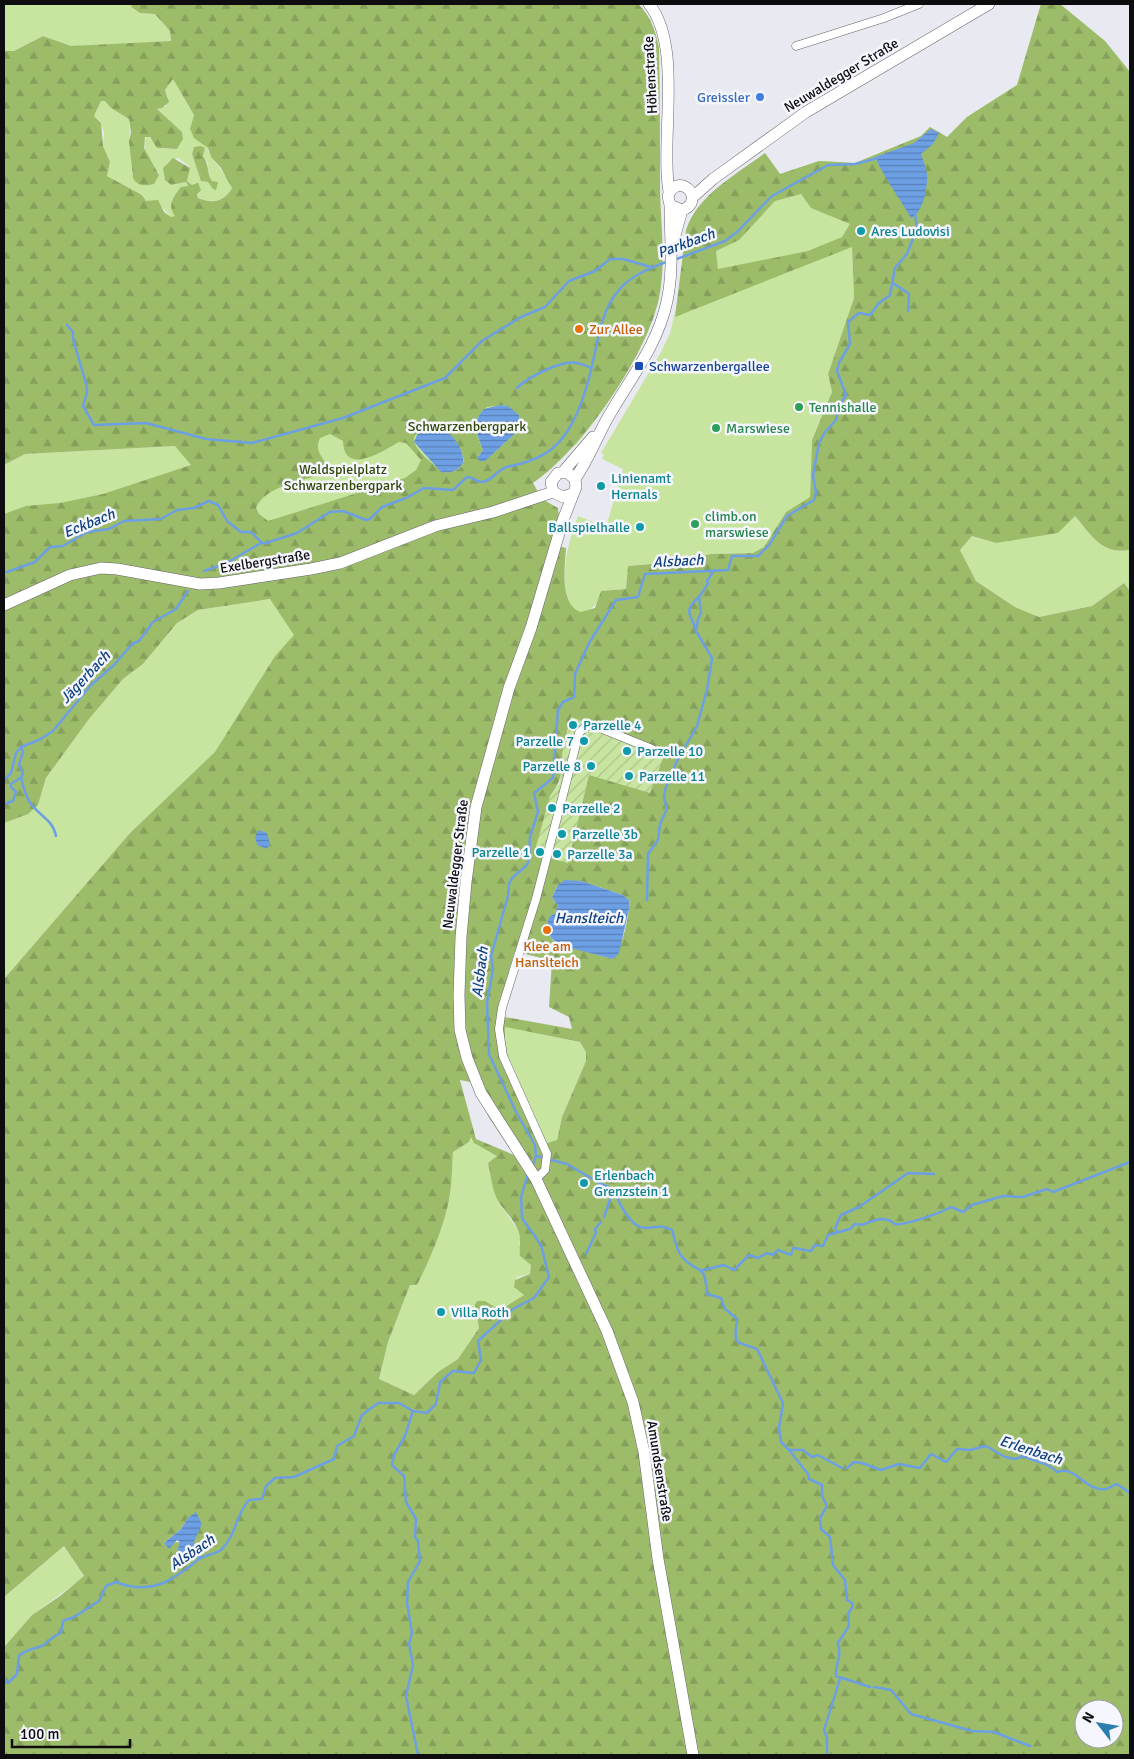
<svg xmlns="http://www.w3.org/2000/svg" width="1134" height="1759" font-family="Signika,sans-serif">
  <defs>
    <pattern id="forest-firs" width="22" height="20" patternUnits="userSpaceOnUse" patternTransform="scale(1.25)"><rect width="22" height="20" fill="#9cbc6a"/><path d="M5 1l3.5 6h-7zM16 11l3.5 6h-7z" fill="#85a05b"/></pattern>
    <pattern id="garden-furrows" width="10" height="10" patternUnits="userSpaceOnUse" patternTransform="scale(1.25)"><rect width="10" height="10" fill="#c8e5a0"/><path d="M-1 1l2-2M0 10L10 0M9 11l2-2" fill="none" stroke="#abc389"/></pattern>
    <pattern id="water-rules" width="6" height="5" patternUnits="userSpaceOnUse" patternTransform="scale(1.25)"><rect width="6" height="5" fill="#6d9fe4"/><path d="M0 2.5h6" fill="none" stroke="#5880b7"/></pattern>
  </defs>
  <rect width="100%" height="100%" fill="#e9e9f1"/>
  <path fill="#c8e5a0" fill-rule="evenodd" d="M4,4H132L131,7L140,13L155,14L170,31L171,41L71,47L43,36L14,51H4Z
    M1041,4H1060L1105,41L1130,72L852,246L854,298L828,374L832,392L812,440L810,497L786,512L764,547L753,553L711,554L675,562L628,566L626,589L601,591C597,615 571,621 567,597C561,567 568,544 578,516L606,527L623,469L602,459L604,455L601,453L661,352L670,333L679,296L685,236L690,220L709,195L765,153L780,174L819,161L855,163L921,136L930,127L947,137L967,117L1017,85Z
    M173,79L194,115C187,140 193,132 207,147C209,151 209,155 212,158C219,169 228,175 232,188C224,202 211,204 197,197L200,192L187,181L189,166L178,158L168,162C162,171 162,179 171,185L186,182L188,186L175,197V217H171L160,205L146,201L142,195L107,176L110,162L103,146L104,133L100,121L94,116L101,101L105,100L111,108L129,119L132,175L157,179L159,173C151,165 139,146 147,136L163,149H177L165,116L157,109L166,106L168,97L165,90ZM194,147L205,148L203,156L208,163C206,173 213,178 212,186L208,182L201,181L192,154Z
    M661,277C656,335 612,401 576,445L560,446L265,534L4,565V465L25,454L175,446Z
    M1075,516C1092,536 1102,555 1130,550V591L1124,583L1092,606L1039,617L1015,607L976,581L960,550L972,536L996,543Z
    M271,599L295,635L275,656L216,752L130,833L4,979V823L27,814L38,805L46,778L89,719L123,679L143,664L177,623L198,610Z
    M504,1026L580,1042L586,1052V1061L562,1117L557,1140L547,1143L544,1136C528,1102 503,1065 504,1026Z
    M471,1136L498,1156L488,1163C491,1175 493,1188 497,1199C503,1211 514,1222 521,1236L519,1244L531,1265L530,1274L517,1277L514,1284L524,1295L500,1310L485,1301L475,1305L479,1328L458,1359L438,1372L414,1395L379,1379L388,1342L410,1285H417L450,1195L453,1151L469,1142Z
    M64,1546L84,1577L32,1615L4,1647V1597Z"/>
  <path fill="url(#forest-firs)" fill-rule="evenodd" d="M132,4H638C651,16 655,30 659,47C660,95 660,143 660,191C661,226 666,264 659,298C647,355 582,450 533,483L542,499L558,508L559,517L551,544L566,548C565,566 559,605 581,612L595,608L601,591L626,589L628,566L675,562L711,554L753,553L764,547L786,512L810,497L812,440L832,392L828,374L854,298L852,247L675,317L686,230C697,195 737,174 765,153L780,174L819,161L855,163L921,136L930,127L947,137L967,117L1017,85L1041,4H1060L1105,41L1130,72V550C1102,555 1092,536 1075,516L1058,533L996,543L972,536L960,550L976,581L1015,607L1039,617L1092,606L1124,583L1130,591V1755H4V1647L32,1615L60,1596L84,1576L64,1546L4,1597V979L130,833L215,752L275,656L294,635L270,599L198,610L177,623L143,664L123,679L89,719L46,778L38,805L28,814L4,823V514L26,506L60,503L103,494L191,465L175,446L25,454L4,465V51H14L43,36L71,46L171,41L170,31L155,14L140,13L131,7ZM173,79L194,115L190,129L194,138L208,148L211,157L221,168L232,188C224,202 212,204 198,198L197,195L201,190L198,183L192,185L187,181L190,168L173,158L163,168L165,180L171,185L186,182L188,186L181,187C173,197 167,206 175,216L171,217L164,212L158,200L146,201L142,195L107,176L110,162L103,146L101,123L94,116L101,101H105L111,108L129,119L131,133L129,141L133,178C138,187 145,186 154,184L159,175L144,148L145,137H150L157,148L177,149L183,139L182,132L157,109L162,108L169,102L165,90ZM801,194L811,208L850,224L842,237L808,251L718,269L716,251L739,240L775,201ZM504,405L519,415L520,429L485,461L478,456L483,450C476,435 470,419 487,407ZM434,425C452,433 484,469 445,473C437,468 412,449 414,438C415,435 419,431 420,428ZM330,434L343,441C344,477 383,451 399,442L406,443L421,460L416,470L405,478L268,521L259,514L256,508C265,486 302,481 323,474L326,464C320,454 315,449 320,438ZM571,717L651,751L607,778L589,774L550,796C563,780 561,771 563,752C564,741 568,729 571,717ZM581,881L623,895L629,900C631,910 621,953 613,959L555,943L548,933L549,917L555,913L558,906L552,897L558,885ZM515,951L552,961L549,1007L569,1017L572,1029L499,1016L500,1001ZM505,1027L580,1042L586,1052V1061L562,1117L557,1140L547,1143L544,1136C528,1102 502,1064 505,1027ZM460,1080L470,1082L490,1119L514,1155L476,1139ZM471,1137L474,1143L497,1156L488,1163C491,1175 492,1190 498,1201C505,1212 515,1220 519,1233C521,1239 519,1249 520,1256L531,1265L530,1274L515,1280L514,1287L524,1295L500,1310L485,1301H477L475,1305L479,1328L458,1359L438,1372L414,1395L379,1379L388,1342L410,1285H417C431,1257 445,1225 450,1194C452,1180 452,1165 453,1152L469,1142ZM188,1518L201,1524L194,1542L176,1555L181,1542L164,1543L181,1529ZM1084,1709H1114V1739H1084Z
    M201,146L205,148L203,156C210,166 206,172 212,181L218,182L216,190L213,189L208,182L201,181L192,154L194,147Z"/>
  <path fill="url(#garden-furrows)" d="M571,717L665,753L650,793L589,775L568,863L534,854L550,796L559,784L564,760L562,754Z"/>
  <path fill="url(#water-rules)" d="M931,129L939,133L933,144L921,154C923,160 926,167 927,174C928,187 923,213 911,218C899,197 885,179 875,157L914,143Z
    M500,405L508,406L519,415L520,429L485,461H480L477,458L483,450C477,435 471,422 484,409Z
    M430,425C447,425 465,447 463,463C459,471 449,474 441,472L414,442L420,428Z
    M259,830L267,833L270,844L267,849L257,845L255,836Z
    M565,880L581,881L623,895L629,900V909L619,953L613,959L563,946C549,940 545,931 549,917L555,913L558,906L552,897L558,885Z
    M196,1512L202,1524L194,1542L197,1555L178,1564L176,1555L180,1542L177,1540L169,1549L164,1543L181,1529L188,1518Z"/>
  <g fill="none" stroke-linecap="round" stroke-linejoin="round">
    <path stroke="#6d9fe4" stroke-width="2.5" d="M674,260L725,241L738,231L772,196L828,165L855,164L878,158
      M893,283L909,294L908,311
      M67,325L73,332V339L87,387V393L83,406L94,425L146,423L206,439L252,443L343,418L445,378L482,341L521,317L545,307L569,281L595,271L610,259H623L651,267
      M517,388C527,378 562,359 577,363C582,364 587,366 591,368
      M204,571L225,564L261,543
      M4,573L35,562L50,547L63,546L87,532L109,529L124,521L161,519L177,510L194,508L209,501L218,505L227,521L241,532H251L262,543H266L297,533L330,512L343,511L366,520L370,519L382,507L406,498L424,488L453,490L467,477C473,477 476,482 481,482C490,483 498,469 507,467C522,464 541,458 553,448C578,427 589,383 595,352C600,330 603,309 618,291C630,276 648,269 666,262
      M696,630C690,613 683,611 699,597
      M21,777C23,786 26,797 31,804C40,816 53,820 56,836
      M4,780L11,773L16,753L21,747L39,740L53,731L90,686L114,665L132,644L139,641L153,622L176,609L188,591
      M4,804L13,801L16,792L11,787V784L20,778L23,774L19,765L23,752L21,747
      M647,900L648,854L658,840L660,824L667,809L664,798L665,790L677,761L697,726L707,690L712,658L696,631L698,619L701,613L699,597L708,584L707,581L714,570
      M536,1156L567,1164L601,1184L614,1189C618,1201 629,1227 645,1228C656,1228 660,1224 672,1230C675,1239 676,1250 682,1257C699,1276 705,1261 707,1294L721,1298L725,1309L737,1319C734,1346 733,1340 757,1349L783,1403L779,1428L781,1442L789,1450H803L812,1457L818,1455L842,1468
      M532,1167L536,1156L535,1145L516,1112L489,1054L487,1003L493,969L491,956L508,896L509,884L512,878L527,865L529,860L530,837L538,812L534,793L553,778L558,710L563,702L574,697L575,674L589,643L616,600L638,597L645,574L728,570L732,556H758L769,545L787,516L814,500L816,493L813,475L819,443L825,432L836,420L839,406L846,395L837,371L839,363L850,344L848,322L859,313L870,315L879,303L890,295L895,268L907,254L917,228L915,213
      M604,1217L610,1200L609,1187
      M837,1232L835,1228L841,1215L859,1207L908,1173L934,1174
      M586,1254L596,1233L595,1229L601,1222
      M703,1270L724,1265L734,1270L749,1255L758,1258L767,1253L773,1255L778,1250L791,1255L793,1248L811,1251L815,1245L823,1246L828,1235L850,1229L855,1224L862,1225C869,1222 880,1217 888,1220C891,1220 892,1223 895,1224C904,1226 943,1212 951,1207L963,1212L972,1205L1003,1196L1023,1197L1047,1189L1053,1192L1130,1162
      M413,1411L405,1436L394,1455L392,1465L404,1476L406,1502L416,1519L415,1537L418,1541L420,1561L408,1582L407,1603L412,1633L409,1644L413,1665L406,1696L418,1755
      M789,1450L808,1474L809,1479L822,1485V1496L827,1506L820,1518L821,1529L830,1537L833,1565L845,1580L847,1600L852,1603L853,1606L848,1614L849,1626L838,1643C842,1661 835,1662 836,1676L870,1687
      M847,1468L854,1462L862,1463L881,1470L899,1464L920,1468L931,1454L946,1462L957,1449L970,1450L986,1446L1005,1457L1015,1459L1023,1456C1034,1462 1048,1462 1057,1472C1077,1465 1085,1492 1106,1489C1110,1488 1113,1485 1117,1484L1130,1493
      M197,1555L201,1558
      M4,1678L8,1683L17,1674L19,1656C28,1647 37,1650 45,1644C51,1639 53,1636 61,1633L63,1621L74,1617L99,1601L106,1586L116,1582C151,1596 172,1581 199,1559C205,1555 215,1554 221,1550C236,1536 236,1514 249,1500L262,1499L266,1486L275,1478L294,1477L334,1459L337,1446L354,1436L362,1415L378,1403H399L413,1411L427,1413L436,1404L440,1382L453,1371L474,1373L481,1360L478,1341L513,1309L534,1298L549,1277L541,1245L522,1218L521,1197L528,1174
      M874,1687L891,1690L911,1714L972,1731L994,1732L1030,1746
      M827,1755V1738L824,1730L840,1679"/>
    <g stroke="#65656c" stroke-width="9">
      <path id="street" d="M796,46L884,18L919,4
        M536,1179L545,1170L547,1154L503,1056L499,1029L502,1008L536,899L579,733L586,726H595L652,749"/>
    </g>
    <g stroke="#65656c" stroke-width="12">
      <path id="secondary" d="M649,4C683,46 660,139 669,192
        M693,197L713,179L806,112L989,4
        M674,239L682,210
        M563,472L593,437
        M575,479C588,460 596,439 607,419C629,380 658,345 667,301C674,269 670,237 670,205L668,196C672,184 683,182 691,192C694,201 691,207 682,210L670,205
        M572,494L563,497L553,492L551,482L558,473L567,472L575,479L576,487L563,520L531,628L509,688L476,807L466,882L461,937L459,995L460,1030L467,1058L481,1093L536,1179L607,1331L633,1402L644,1452L658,1559L693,1755
        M4,605L70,575L101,568L117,569L200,584L219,583L311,569L340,563L435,526L493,512L553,492"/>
    </g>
    <use href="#street" stroke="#fff" stroke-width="8"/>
    <use href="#secondary" stroke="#fff" stroke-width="11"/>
  </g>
  <circle fill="#3f7fe0" stroke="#f6f7fe" stroke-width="2" cx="760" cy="97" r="5"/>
  <g fill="#0f9aa8" stroke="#f6f7fe" stroke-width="2">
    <circle cx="861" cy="231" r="5"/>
    <circle cx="601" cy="486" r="5"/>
    <circle cx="640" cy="527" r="5"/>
    <circle cx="573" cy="725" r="5"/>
    <circle cx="584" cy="741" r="5"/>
    <circle cx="627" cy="751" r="5"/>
    <circle cx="591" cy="766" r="5"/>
    <circle cx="629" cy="776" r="5"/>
    <circle cx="552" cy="808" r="5"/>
    <circle cx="562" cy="834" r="5"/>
    <circle cx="540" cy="852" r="5"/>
    <circle cx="557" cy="854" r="5"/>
    <circle cx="584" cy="1183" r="5"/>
    <circle cx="441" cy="1312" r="5"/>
  </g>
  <g fill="#e8710a" stroke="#f6f7fe" stroke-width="2">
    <circle cx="579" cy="329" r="5"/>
    <circle cx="547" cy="930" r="5"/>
  </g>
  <rect fill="#1a4fb4" stroke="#f6f7fe" stroke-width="2" x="634" y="361" width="10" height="10" rx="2.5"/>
  <g fill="#2e9e5b" stroke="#f6f7fe" stroke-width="2">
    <circle cx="799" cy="407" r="5"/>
    <circle cx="716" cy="428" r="5"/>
    <circle cx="695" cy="524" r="5"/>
  </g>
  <g text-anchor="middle" stroke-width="5" stroke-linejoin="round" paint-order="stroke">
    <g font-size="14" fill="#0d0d0f" stroke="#f6f7fe">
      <text transform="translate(650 75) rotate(-93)" y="5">Höhenstraße</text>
      <text transform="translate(841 75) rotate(-31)" y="5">Neuwaldegger Straße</text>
      <text transform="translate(265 561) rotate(-9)" y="5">Exelbergstraße</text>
      <text transform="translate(455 864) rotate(-83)" y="5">Neuwaldegger Straße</text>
      <text transform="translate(660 1471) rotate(81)" y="5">Amundsenstraße</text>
    </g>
    <g font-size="14" fill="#366cbe" stroke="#f6f7fe" text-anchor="end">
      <text x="750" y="102">Greissler</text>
    </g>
    <g font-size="14" fill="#0d838f" stroke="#f6f7fe" text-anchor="start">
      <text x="871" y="236">Ares Ludovisi</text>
      <text x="611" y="483">Linienamt<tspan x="611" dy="16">Hernals</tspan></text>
      <text x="630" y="532" text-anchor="end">Ballspielhalle</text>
      <text x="583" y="730">Parzelle 4</text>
      <text x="574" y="746" text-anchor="end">Parzelle 7</text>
      <text x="637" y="756">Parzelle 10</text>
      <text x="581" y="771" text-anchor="end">Parzelle 8</text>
      <text x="639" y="781">Parzelle 11</text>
      <text x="562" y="813">Parzelle 2</text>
      <text x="572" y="839">Parzelle 3b</text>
      <text x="530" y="857" text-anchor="end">Parzelle 1</text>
      <text x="567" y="859">Parzelle 3a</text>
      <text x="594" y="1180">Erlenbach<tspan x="594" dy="16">Grenzstein 1</tspan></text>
      <text x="451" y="1317">Villa Roth</text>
    </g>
    <g font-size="14" fill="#c56008" stroke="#f6f7fe" text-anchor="start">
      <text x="589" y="334">Zur Allee</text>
      <text x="547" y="951" text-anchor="middle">Klee am<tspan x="547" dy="16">Hanslteich</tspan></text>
    </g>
    <g font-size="14" fill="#164399" stroke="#f6f7fe" text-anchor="start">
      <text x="649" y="371">Schwarzenbergallee</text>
    </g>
    <g font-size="14" fill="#27864d" stroke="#f6f7fe" text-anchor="start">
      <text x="809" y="412">Tennishalle</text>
      <text x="726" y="433">Marswiese</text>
      <text x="705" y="521">climb.on<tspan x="705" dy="16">marswiese</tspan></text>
    </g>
    <g font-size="14" fill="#334709" stroke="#f6f7fe">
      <text x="467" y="431">Schwarzenbergpark</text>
      <text x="343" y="474">Waldspielplatz<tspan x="343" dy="16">Schwarzenbergpark</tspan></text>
    </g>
    <g font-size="15" font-style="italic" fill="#114280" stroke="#f6f7fe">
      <text transform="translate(686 243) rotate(-20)" y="5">Parkbach</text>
      <text transform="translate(89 523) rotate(-22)" y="5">Eckbach</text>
      <text transform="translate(678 561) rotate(-3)" y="5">Alsbach</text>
      <text transform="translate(85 677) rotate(-47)" y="5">Jägerbach</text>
      <text x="589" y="923">Hanslteich</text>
      <text transform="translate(480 972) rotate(-83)" y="5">Alsbach</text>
      <text transform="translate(1031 1450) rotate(18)" y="5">Erlenbach</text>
      <text transform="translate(192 1552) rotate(-34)" y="5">Alsbach</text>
    </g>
  </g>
  <rect width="1134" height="1759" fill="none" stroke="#0d0d0f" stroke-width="10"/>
  <g transform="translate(1099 1724) rotate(301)"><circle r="24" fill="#f6f7fe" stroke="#99999e"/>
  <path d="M0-4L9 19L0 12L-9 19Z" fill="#2c7eaf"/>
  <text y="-8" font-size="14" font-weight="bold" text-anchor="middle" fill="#0d0d0f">N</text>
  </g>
  <path d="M12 1739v8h118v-8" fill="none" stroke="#0d0d0f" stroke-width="2.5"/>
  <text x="20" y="1739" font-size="15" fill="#0d0d0f" stroke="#f6f7fe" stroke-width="4" paint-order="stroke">100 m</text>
</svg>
